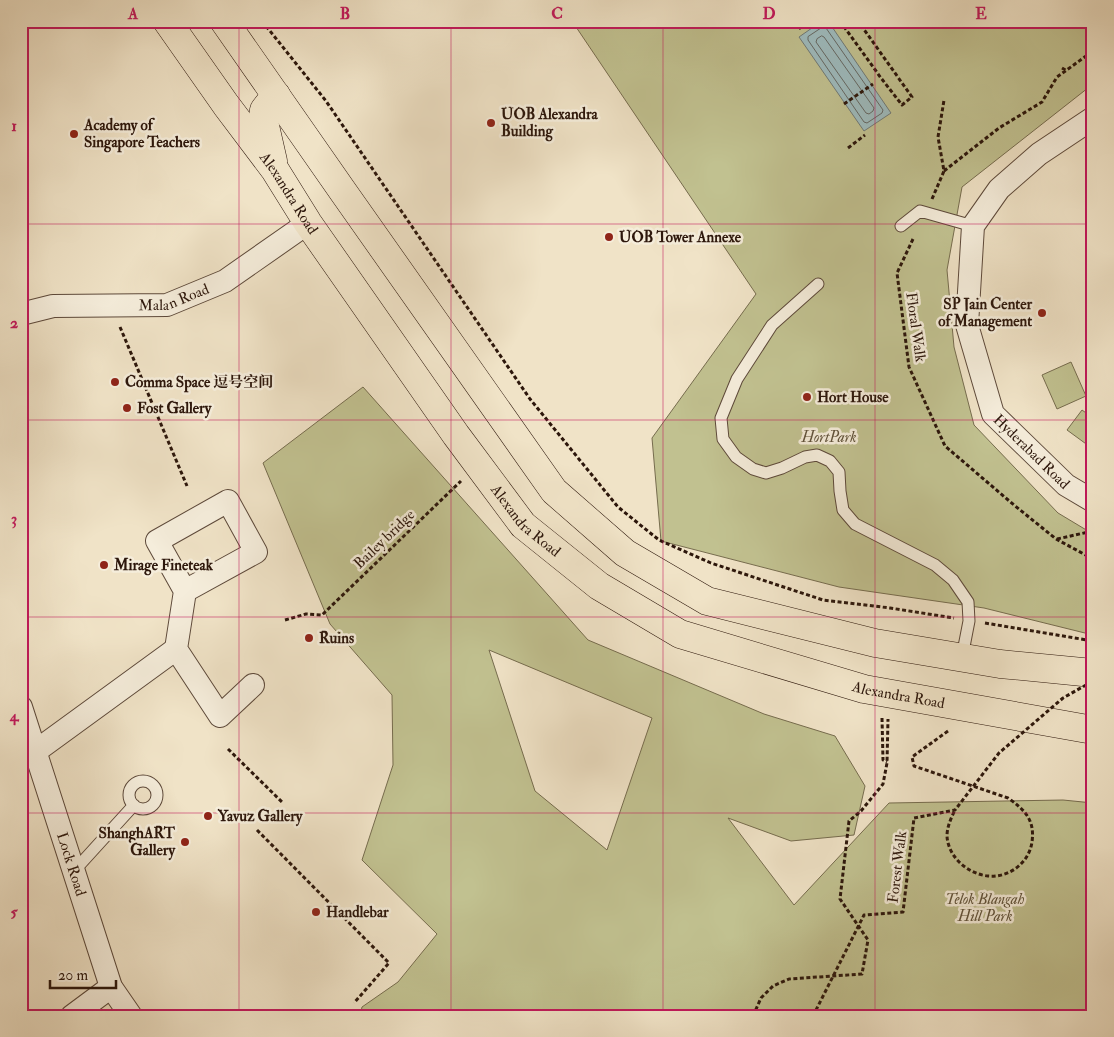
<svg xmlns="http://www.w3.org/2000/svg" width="1114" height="1037" font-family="'IM FELL Double Pica','Noto Serif SC',serif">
  <rect width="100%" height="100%" fill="#f0e3c7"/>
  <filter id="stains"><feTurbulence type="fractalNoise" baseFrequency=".004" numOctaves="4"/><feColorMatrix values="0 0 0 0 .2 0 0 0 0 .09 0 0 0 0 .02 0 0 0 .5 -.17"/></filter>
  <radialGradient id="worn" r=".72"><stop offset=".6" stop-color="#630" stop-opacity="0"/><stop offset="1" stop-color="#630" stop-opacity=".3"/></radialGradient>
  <path fill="#c1c190" stroke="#766c4e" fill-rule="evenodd" d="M572,21H1093V84L962,187L947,270L954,347L974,425L1058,513L1093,534V635L984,608L839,587L661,541L652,438L756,294Z
    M1071,362L1086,396L1057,409L1042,375Z
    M363,387L588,640L764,714L835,736L865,786L854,835L791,841L728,818L794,905L889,803L1063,800L1093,803V1016H360L362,1007L398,982L437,934L362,860L393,765L392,695L330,624L263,463ZM489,650L652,718L607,850L535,791Z
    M1082,410L1093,418V449L1067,430Z"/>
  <path fill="#9ebcbf" stroke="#707a77" d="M822,21H828L891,113L864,131L799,37Z"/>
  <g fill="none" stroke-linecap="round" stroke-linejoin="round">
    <path stroke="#656965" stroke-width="1" d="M823,27L826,28L883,110L882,113L867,123L864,122L808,40V37Z
      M822,36L824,37L874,108L873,111L869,114L866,113L816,42L817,39Z"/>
    <g stroke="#5d493a" stroke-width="13">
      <path id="lane" d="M901,226L920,211L973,226
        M818,284L772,325L737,379L721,418L723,439L736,457L753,469L766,473L782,468L805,457L817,455L830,461L839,472L840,491L843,510L855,524L935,565L953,580L968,602L969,621L962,657
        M129 795a14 14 0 1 1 28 0a14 14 0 1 1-28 0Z
        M74,871L134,805"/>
    </g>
    <g stroke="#5d493a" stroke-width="24">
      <g id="street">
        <path id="s1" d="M1093,118L1039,154L999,189L973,226L967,325L993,414L1066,485L1093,501"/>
        <path id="s2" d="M21,314L53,306L167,305L225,281L308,223"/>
        <path d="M185,591L256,552L228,501L157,541L185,591L176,649L220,716L253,685"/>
        <path id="s3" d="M21,707L111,987L131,1016"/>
        <path d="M36,751L176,649"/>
        <path d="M72,1016L111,987"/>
      </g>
    </g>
    <g stroke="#2c160b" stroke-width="29">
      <g id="primary">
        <path id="s4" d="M167,21L226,105L275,170L308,223L456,435L523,525L599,586L680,634L864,689L1093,730"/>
        <path d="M224,21L344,193L554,491L625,553L707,601L875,643L1000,664L1093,673"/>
        <path d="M273,161L263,117L264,110L276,95"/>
      </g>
    </g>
    <path stroke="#2c160b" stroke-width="3" stroke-dasharray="4 2.5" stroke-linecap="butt" d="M262,21L326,101L530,399L618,507L659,540L711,563L823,600L890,608L954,618
      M795,21L801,29
      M840,21L881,78L902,105L912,97L858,21
      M1062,68L1067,71
      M844,104L873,84
      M848,148L865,135
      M944,171L999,128L1042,102L1057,77L1093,51
      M932,199L944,171L938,137L944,100
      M913,239L897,273L909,367L945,446L1014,505L1056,539L1093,559
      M120,327L187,486
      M1057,539L1093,531
      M285,620L306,614L322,615L461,481
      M985,623L1093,641
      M882,718L883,760L887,762
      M948,731L912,757L914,766L1008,798C1025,810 1035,820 1032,842C1029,863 1009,878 988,876C968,874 948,857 947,836C947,827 951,818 955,810
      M228,749L283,803
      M257,830L389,963L354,1003
      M753,1016L761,998L773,986L789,979L862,974L868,940L840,899L849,821L861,811L883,784L887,763L888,719"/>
    <use href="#lane" stroke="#f5eddb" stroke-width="11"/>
    <use href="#street" stroke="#f5eddb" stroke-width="22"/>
    <use href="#primary" stroke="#f0e3c7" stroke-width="28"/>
    <path stroke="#2c160b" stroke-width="3" stroke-dasharray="4 2.5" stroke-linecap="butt" d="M815,1016L814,1014L864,915L903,912L914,818L955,810L999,753L1063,698L1093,681"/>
  </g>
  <path fill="none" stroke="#c2185b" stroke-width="1" stroke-opacity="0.55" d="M239,21V1016M451,21V1016M663,21V1016M875,21V1016M21,224H1093M21,420H1093M21,617H1093M21,813H1093"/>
  <g fill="#8f2418" stroke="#f5eddb" stroke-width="2">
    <circle cx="491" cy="123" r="5"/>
    <circle cx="74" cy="134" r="5"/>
    <circle cx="609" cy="237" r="5"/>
    <circle cx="1042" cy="313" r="5"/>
    <circle cx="115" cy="382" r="5"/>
    <circle cx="807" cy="397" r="5"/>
    <circle cx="127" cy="408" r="5"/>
    <circle cx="104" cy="565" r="5"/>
    <circle cx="309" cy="638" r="5"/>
    <circle cx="208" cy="816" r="5"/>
    <circle cx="185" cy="842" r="5"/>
    <circle cx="316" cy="912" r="5"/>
  </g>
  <g text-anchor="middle" stroke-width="5" stroke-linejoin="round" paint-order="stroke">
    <g font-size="15" font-weight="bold" fill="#2c160b" stroke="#f5eddb" text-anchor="start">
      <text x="501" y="119">UOB Alexandra<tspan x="501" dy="17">Building</tspan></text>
      <text x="84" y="130">Academy of<tspan x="84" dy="17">Singapore Teachers</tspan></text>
      <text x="619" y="242">UOB Tower Annexe</text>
      <text x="1032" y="309" text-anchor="end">SP Jain Center<tspan x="1032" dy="17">of Management</tspan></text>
      <text x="125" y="387">Comma Space 逗号空间</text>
      <text x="817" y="402">Hort House</text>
      <text x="137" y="413">Fost Gallery</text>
      <text x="114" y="570">Mirage Fineteak</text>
      <text x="319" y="643">Ruins</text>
      <text x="218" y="821">Yavuz Gallery</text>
      <text x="175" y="838" text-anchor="end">ShanghART<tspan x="175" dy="17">Gallery</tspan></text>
      <text x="326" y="917">Handlebar</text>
    </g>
    <g font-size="15" fill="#2c160b" stroke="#f5eddb">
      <text dy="5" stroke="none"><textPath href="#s4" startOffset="211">Alexandra Road</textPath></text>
      <text dy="5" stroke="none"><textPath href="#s2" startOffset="155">Malan Road</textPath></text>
      <text transform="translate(916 327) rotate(82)" y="5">Floral Walk</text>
      <text dy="5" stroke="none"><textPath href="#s1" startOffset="409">Hyderabad Road</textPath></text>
      <text dy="5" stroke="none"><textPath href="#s4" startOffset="616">Alexandra Road</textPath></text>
      <text transform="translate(384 539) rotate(-44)" y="5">Bailey bridge</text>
      <text dy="5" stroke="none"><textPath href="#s4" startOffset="1036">Alexandra Road</textPath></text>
      <text dy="5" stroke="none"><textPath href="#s3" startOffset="165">Lock Road</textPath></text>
      <text transform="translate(897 867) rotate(-83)" y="5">Forest Walk</text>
    </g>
    <g font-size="15" font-style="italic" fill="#60523a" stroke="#f5eddb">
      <text x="829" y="442">HortPark</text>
      <text x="985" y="904">Telok Blangah<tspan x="985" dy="17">Hill Park</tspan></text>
    </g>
  </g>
  <rect width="1114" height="1037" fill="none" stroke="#f0e3c7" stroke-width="55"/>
  <path d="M50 980v8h66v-8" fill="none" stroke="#2c160b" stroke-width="2.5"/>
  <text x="58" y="980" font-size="15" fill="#2c160b" stroke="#f5eddb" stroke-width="4" paint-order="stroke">20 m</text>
  <rect x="28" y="28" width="1058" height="982" fill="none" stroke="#c2185b" stroke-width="2"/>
  <g font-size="16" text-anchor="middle" font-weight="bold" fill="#c2185b">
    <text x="133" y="19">A</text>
    <text x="345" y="19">B</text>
    <text x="557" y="19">C</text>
    <text x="769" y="19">D</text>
    <text x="981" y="19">E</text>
    <text x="14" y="131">1</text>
    <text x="14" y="328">2</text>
    <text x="14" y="524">3</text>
    <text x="14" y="721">4</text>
    <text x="14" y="917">5</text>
  </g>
  <rect width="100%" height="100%" filter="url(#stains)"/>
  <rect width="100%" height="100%" fill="url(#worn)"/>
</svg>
